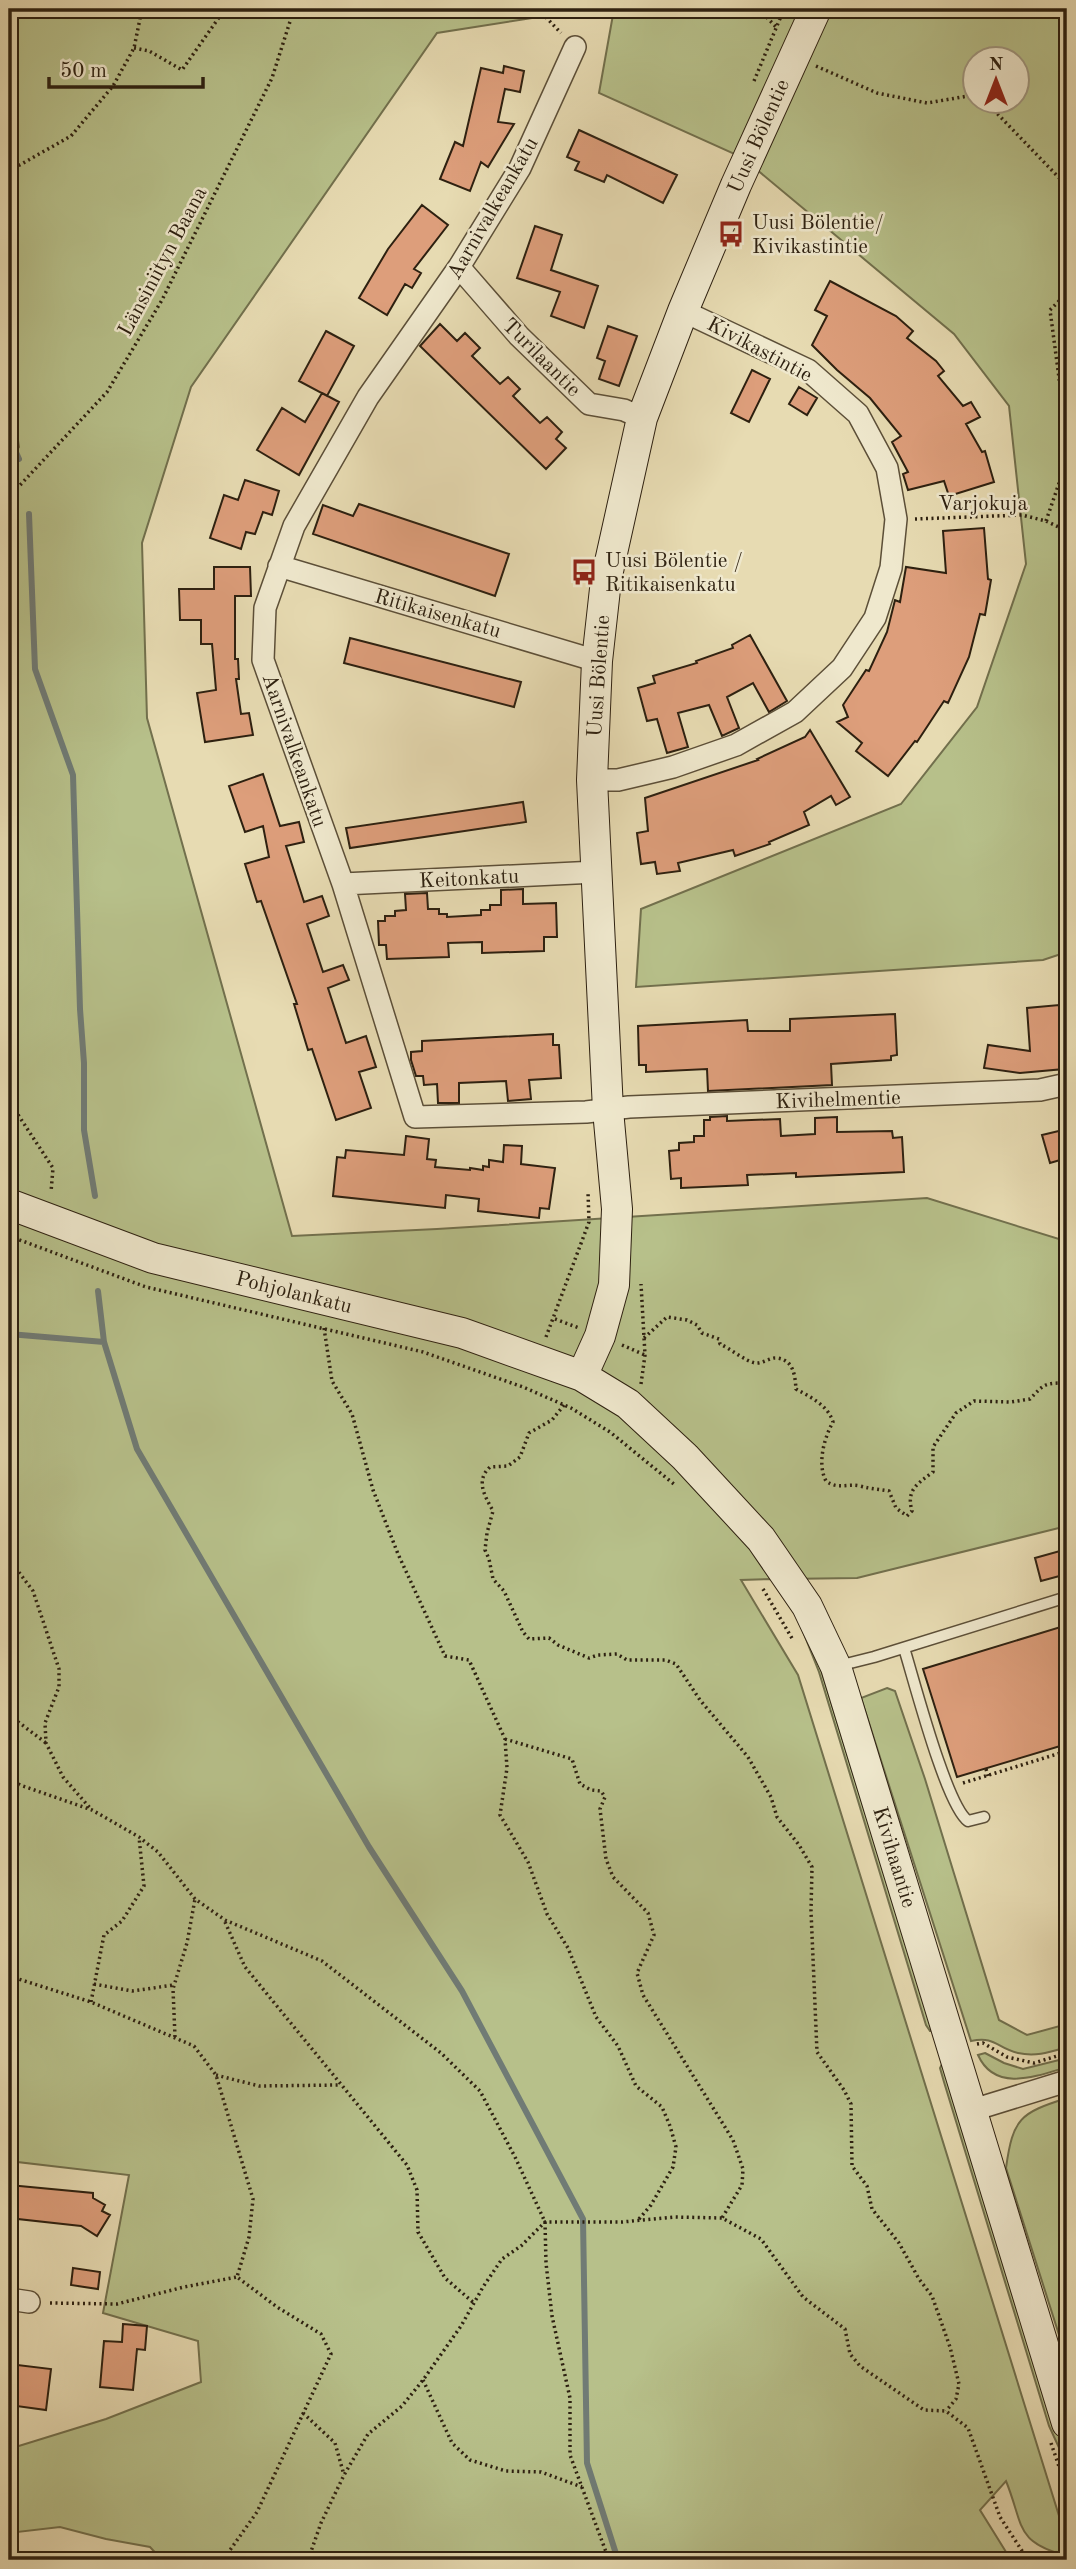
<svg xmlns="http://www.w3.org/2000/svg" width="1076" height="2569" font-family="'Old Standard TT',serif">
  <rect width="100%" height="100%" fill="#e7dbb2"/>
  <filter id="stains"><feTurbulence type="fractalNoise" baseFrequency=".00286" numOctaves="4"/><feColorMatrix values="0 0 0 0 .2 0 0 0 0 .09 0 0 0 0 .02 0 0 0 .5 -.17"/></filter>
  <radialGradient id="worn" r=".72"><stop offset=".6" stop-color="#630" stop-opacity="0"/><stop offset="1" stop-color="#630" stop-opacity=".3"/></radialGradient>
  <path fill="#b7c08a" stroke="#72704d" stroke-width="2" fill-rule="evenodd" d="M9,9H590L437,33L191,387L142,543L147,718L292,1236L437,1229L927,1198L1062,1240L1067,1238V1526L857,1578L784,1579L805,1618L933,2031H930L926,2025L819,1672L798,1619L773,1579L741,1580L798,1675L1060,2519L1067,2556C1014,2542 1024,2525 1006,2481L980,2510L1011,2560H162L150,2547L106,2539L60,2527L9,2533V2449L106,2419L201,2382L198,2341L103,2313L129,2175L9,2161V461L19,447L9,385Z
    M614,9H1067V952L1043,960L636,987L641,909L901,804L977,707L1026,564L1009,406L954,334L756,169L737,155L599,93ZM974,60H1016V102H974Z
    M887,1688L895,1691L925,1779L999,2020L1027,2035L1067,2024V2047C1050,2052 1036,2057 1018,2053C996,2048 996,2036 971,2041L861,1698Z
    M985,2053L1004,2063L1023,2069L1067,2058V2067C1037,2076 995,2093 978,2055Z
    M943,2062L1057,2424L1067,2465L1049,2426L944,2082L940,2068Z
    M1067,2098V2136L1064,2138L1067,2148V2360L1006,2168C1013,2118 1020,2113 1067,2098Z"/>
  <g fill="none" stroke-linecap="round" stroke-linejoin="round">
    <path stroke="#707b75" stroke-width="6" d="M9,437L19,459
      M29,514L35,669L73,775L80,1009L84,1063V1130L95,1196
      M98,1291L104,1342L137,1449L369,1847L462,1991L583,2219L587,2463L618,2560
      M9,1334L104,1342"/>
  </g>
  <path fill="#dd9e7b" stroke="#2d2010" stroke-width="2" d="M504,66L524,71L520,92L505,89L498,122L514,124L488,167L481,162L470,191L440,179L455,142L463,146L481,68L503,73Z
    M579,130L677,175L663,203L607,175L604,182L575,170L579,162L567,157Z
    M422,205L448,225L414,269L421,273L412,288L405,284L387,315L359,298L388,249Z
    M535,226L562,235L551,270L598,286L584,328L551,316L560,292L517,278Z
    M830,281L896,316L913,331L907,338L936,361L944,371L938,376L963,406L971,402L980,417L966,424L982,452L985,451L994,482L949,496L944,481L908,490L903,474L908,472L892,442L901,436L870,398L837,370L812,345L827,316L815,310Z
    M440,324L457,341L465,333L480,348L472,356L500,384L508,377L520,389L513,396L540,423L547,417L562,432L556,439L566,448L546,469L420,346Z
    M608,326L637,336L619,386L599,379L605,361L597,358Z
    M326,331L354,346L327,396L299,381Z
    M752,370L770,379L749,422L731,413Z
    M799,387L817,398L807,415L789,404Z
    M322,393L339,402L299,475L257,450L282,408L305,422Z
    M245,480L279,491L272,515L263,512L255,534L246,532L241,549L210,538L224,495L238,500Z
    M359,504L509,554L495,596L313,534L323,505L353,516Z
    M984,528L988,579L991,580L985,615L980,614L969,657L948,703L944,701L917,742L915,741L888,776L856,751L862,743L837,722L848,717L843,705L866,670L869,671L887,632L895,600L900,602L906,567L946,573L943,531Z
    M214,567H250L251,596H235V659H238L239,679H236L241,714L249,713L253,735L205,742L197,693L216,690L212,644H201V620H180L179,589H214Z
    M750,635L787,701L769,712L753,683L727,697L739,728L722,736L709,705L678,713L688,747L667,753L657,719L647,721L638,688L655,683L653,676L697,663L696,661L733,648L732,645Z
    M350,638L521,682L514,707L344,663Z
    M810,730L850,797L836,805L831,796L804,812L809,825L769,842L770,844L735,856L733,850L678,863L680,871L657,874L655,862L641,864L637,833L648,831L645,798L758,760L757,759L805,737Z
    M263,774L280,826L299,822L304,842L286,846L304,902L322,896L329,916L307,924L323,972L343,965L349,980L328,988L346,1043L366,1036L376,1067L359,1072L371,1108L336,1120L312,1049L308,1050L294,1004H297L261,901L257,902L245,864L269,857L263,826L245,832L229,786Z
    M523,802L526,822L350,848L346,828Z
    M523,889V904L556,903L557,937H544V951L482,953V942L448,943L449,957L387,959L386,945H379L378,921H385V916H395V911L406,910L405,894L427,893L428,909H439V914H447V917L481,915V910H490V905H501V890Z
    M1059,1005L1064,1069L1020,1073L984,1068L988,1045L1030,1051L1027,1008Z
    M895,1014L897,1055L891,1056V1060L831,1064L832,1085L708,1091L707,1069L646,1072V1065H639L638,1026L747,1020L748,1031H790V1019Z
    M553,1034V1045H559L561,1078L529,1080L531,1099L508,1101L506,1081L459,1083V1103H438L437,1084L424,1085L423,1076H416L411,1060V1052L422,1051V1041Z
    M727,1116V1121L780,1119L781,1136L815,1134V1118L837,1117V1132L892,1131L893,1138L902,1137L904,1172L796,1177V1173L747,1175L748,1185L681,1188V1178L671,1179L669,1151L679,1150V1143L694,1142V1136H704V1120H710V1117Z
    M1067,1129V1158L1050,1163L1042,1135Z
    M406,1136L429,1139L427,1159L436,1160L435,1167L470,1170V1168L483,1170V1166L489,1167V1160L503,1162L504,1145L522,1146L521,1164L555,1168L549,1209L540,1208L539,1218L478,1211L479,1199L446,1195L445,1208L333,1196L337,1157L345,1158L346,1150L404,1155Z
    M1067,1549V1574L1041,1581L1035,1558Z
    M1067,1625V1744L957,1777L923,1669Z
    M9,2185L93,2193V2198L105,2205L102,2211L110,2215L97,2236L81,2226L9,2218Z
    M73,2268L100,2272L98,2289L71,2285Z
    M123,2324L147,2326L145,2350L137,2349L133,2390L100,2387L104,2341L122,2342Z
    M9,2364L51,2369L46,2410L9,2405Z"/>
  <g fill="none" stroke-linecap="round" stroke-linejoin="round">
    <g stroke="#5c4f38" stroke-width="13">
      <path id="lane" d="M904,1648C914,1680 946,1805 968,1821L984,1817
        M838,1666L874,1657L1067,1597"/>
    </g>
    <g stroke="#5c4f38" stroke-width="24">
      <path id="street" d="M575,47L520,168L459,267L368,397L294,526L265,608L263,660L343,884L415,1117L586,1112L629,1107L1040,1090L1067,1084
        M459,267L519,336L589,404L624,410L642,418
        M279,566L597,661
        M592,780H618L673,767L736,745L795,712L842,668L875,618L891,568L896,519L887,468L858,414L808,370L683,311
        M343,884L596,872
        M973,2110L1067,2081
        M9,2299L29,2302"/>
    </g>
    <g stroke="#2d2010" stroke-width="32">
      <path id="secondary" d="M9,1204L153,1258L462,1333L582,1376L628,1404L685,1457L761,1539L807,1606L836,1667L1067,2423
        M582,1376L600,1336L614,1285L617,1209L608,1110L592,780L597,661L606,580L642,418L683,311L736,185L816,9"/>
    </g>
    <path stroke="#2d2010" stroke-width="3.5" stroke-dasharray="2 3.5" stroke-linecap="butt" d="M538,9L561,33
      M759,9L776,27
      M134,48L149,51L182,70L225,9
      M816,66L877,93L927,103L974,95
      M754,81L784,9
      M986,102L1067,186
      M9,171L71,136L113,86L134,48L142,9
      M1067,293L1050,310L1067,438
      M9,497L107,392L162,300L272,78L294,9
      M915,519L1022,515L1046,521L1067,531
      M1046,521L1067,460
      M9,1101L53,1168L51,1192
      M9,1236L146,1287L423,1352L523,1387L571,1408L610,1432L675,1485
      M555,1319L579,1328
      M324,1328L332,1381L352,1414L373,1490L398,1554L445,1656L469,1660L505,1739L507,1768L500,1815L528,1862L547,1914L568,1948L596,2017L618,2046L636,2086L662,2107L670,2126L676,2147L673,2167L651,2205L639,2219
      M546,1337L589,1222L588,1192
      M644,1338L667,1317L687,1320L697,1325L702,1333L719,1339L720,1344C731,1349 745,1361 755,1363C763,1364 770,1357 777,1358C794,1360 795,1376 796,1389C810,1397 828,1405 833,1422C824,1438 817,1464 826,1481C838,1490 847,1483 860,1486C871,1489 878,1489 889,1491L896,1508L907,1516L912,1511C906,1490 917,1484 933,1472V1447L956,1413L974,1401L1011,1402L1030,1399C1045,1383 1045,1383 1067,1383
      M622,1345L645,1355
      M641,1384L645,1355L641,1284
      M564,1405L552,1420L529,1433L520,1457L508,1466L490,1467C475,1481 485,1496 493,1511L487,1533L485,1550L489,1559L493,1579L504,1591L523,1632L529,1639L549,1638L558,1645L589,1658L598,1655L617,1654L627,1660H666L676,1664L700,1700L748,1757L771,1797L777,1817L799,1845L812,1867L811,1911L817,2052L844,2090L851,2104L852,2166L867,2186L872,2209L899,2243L919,2279L932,2296L950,2347L959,2384L956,2399L946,2411
      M9,1559L33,1591L59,1669V1687L45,1723L46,1743L63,1777L90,1808
      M763,1589L793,1640
      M9,1715L46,1743
      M505,1739L572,1759L580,1784L591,1790L601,1791L605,1797L600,1809L606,1859L613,1877L648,1913L654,1935L637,1973L643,1995L733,2140L743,2169L742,2185L722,2218
      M986,1769L988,1776
      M9,1778L20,1785L92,1810L139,1837L158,1852L195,1899L225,1920L322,1961L441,2053L480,2091L515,2157L545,2222L546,2263L552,2316L570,2398V2455L609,2560
      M963,1783L1067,1751
      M9,1785H18
      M225,1922L245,1967L407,2165L417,2190L418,2232L445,2278L475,2304
      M9,1976L91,2002L194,2046L216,2075L253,2199L249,2237L237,2277L277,2307L321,2334L331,2354L257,2512L223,2560
      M94,1984L132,1991L174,1985
      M91,2002L104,1935L122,1921L144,1886L139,1837
      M175,2037L173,1989L187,1943L195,1899
      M977,2044L983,2043L1007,2057L1034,2063L1067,2053
      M216,2075L259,2086L340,2085
      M50,2303L117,2304L184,2287L237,2277
      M423,2380L452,2443L470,2460L506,2471L541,2472L582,2487
      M303,2413L335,2443L344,2475
      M1051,2443L1067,2490
      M308,2560L321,2523L344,2475L368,2434L402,2406L423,2380L461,2326L483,2287L502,2259L521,2246L545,2222H622L675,2217L722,2218L761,2239L803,2297L845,2329L850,2354L860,2366L924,2410L946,2411L968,2428L1000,2517L1028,2560"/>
    <use href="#lane" stroke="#efe8cd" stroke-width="10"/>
    <use href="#street" stroke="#efe8cd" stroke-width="21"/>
    <use href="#secondary" stroke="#efe8cd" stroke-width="30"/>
  </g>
  <defs>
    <g id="bus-bare" transform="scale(2.1)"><path d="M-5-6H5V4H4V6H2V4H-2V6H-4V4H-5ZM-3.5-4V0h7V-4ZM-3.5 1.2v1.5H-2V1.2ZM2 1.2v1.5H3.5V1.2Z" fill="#8f2418" stroke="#efe8cd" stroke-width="2.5" paint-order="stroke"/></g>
  </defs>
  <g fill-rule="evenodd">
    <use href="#bus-bare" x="731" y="234"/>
    <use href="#bus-bare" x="584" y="572"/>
  </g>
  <g text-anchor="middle" stroke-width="5" stroke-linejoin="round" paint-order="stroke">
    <g font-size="21" fill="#2d2010" stroke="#efe8cd">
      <text transform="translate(758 136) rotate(-66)" y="7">Uusi Bölentie</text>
      <text transform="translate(492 208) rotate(-60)" y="7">Aarnivalkeankatu</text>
      <text transform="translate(162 261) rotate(-62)" y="7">Länsiniityn Baana</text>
      <text transform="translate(760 349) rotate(28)" y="7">Kivikastintie</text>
      <text transform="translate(542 357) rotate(45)" y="7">Turilaantie</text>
      <text x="983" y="510">Varjokuja</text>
      <text transform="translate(438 613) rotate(16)" y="7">Ritikaisenkatu</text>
      <text transform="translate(598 676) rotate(-86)" y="7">Uusi Bölentie</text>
      <text transform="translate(295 750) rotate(71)" y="7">Aarnivalkeankatu</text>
      <text transform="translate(469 878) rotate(-3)" y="7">Keitonkatu</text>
      <text transform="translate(838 1099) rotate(-2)" y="7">Kivihelmentie</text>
      <text transform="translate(294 1292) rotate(14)" y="7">Pohjolankatu</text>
      <text transform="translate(895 1857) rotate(73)" y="7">Kivihaantie</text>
    </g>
    <g font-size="21" fill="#2d2010" stroke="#efe8cd" text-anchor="start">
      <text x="752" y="229">Uusi Bölentie/<tspan x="752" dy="24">Kivikastintie</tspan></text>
      <text x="605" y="567">Uusi Bölentie /<tspan x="605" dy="24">Ritikaisenkatu</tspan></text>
    </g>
  </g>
  <rect width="1076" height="2569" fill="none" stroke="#e7dbb2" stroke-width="35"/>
  <rect x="10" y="10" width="1055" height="2548" fill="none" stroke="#2d2010" stroke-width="3.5"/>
  <rect x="18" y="18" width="1041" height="2534" fill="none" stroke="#2d2010" stroke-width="2"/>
  <g transform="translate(996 80)"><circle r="33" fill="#efe8cd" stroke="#a19881" stroke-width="2"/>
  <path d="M0-5L12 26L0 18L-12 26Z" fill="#8f2418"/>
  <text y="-10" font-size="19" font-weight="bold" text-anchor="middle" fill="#2d2010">N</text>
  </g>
  <path d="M49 77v10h154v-10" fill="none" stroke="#2d2010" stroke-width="3.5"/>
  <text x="60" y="77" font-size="21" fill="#2d2010" stroke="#efe8cd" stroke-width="5" paint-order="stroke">50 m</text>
  <rect width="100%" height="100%" filter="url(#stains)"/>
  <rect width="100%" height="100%" fill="url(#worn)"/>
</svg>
